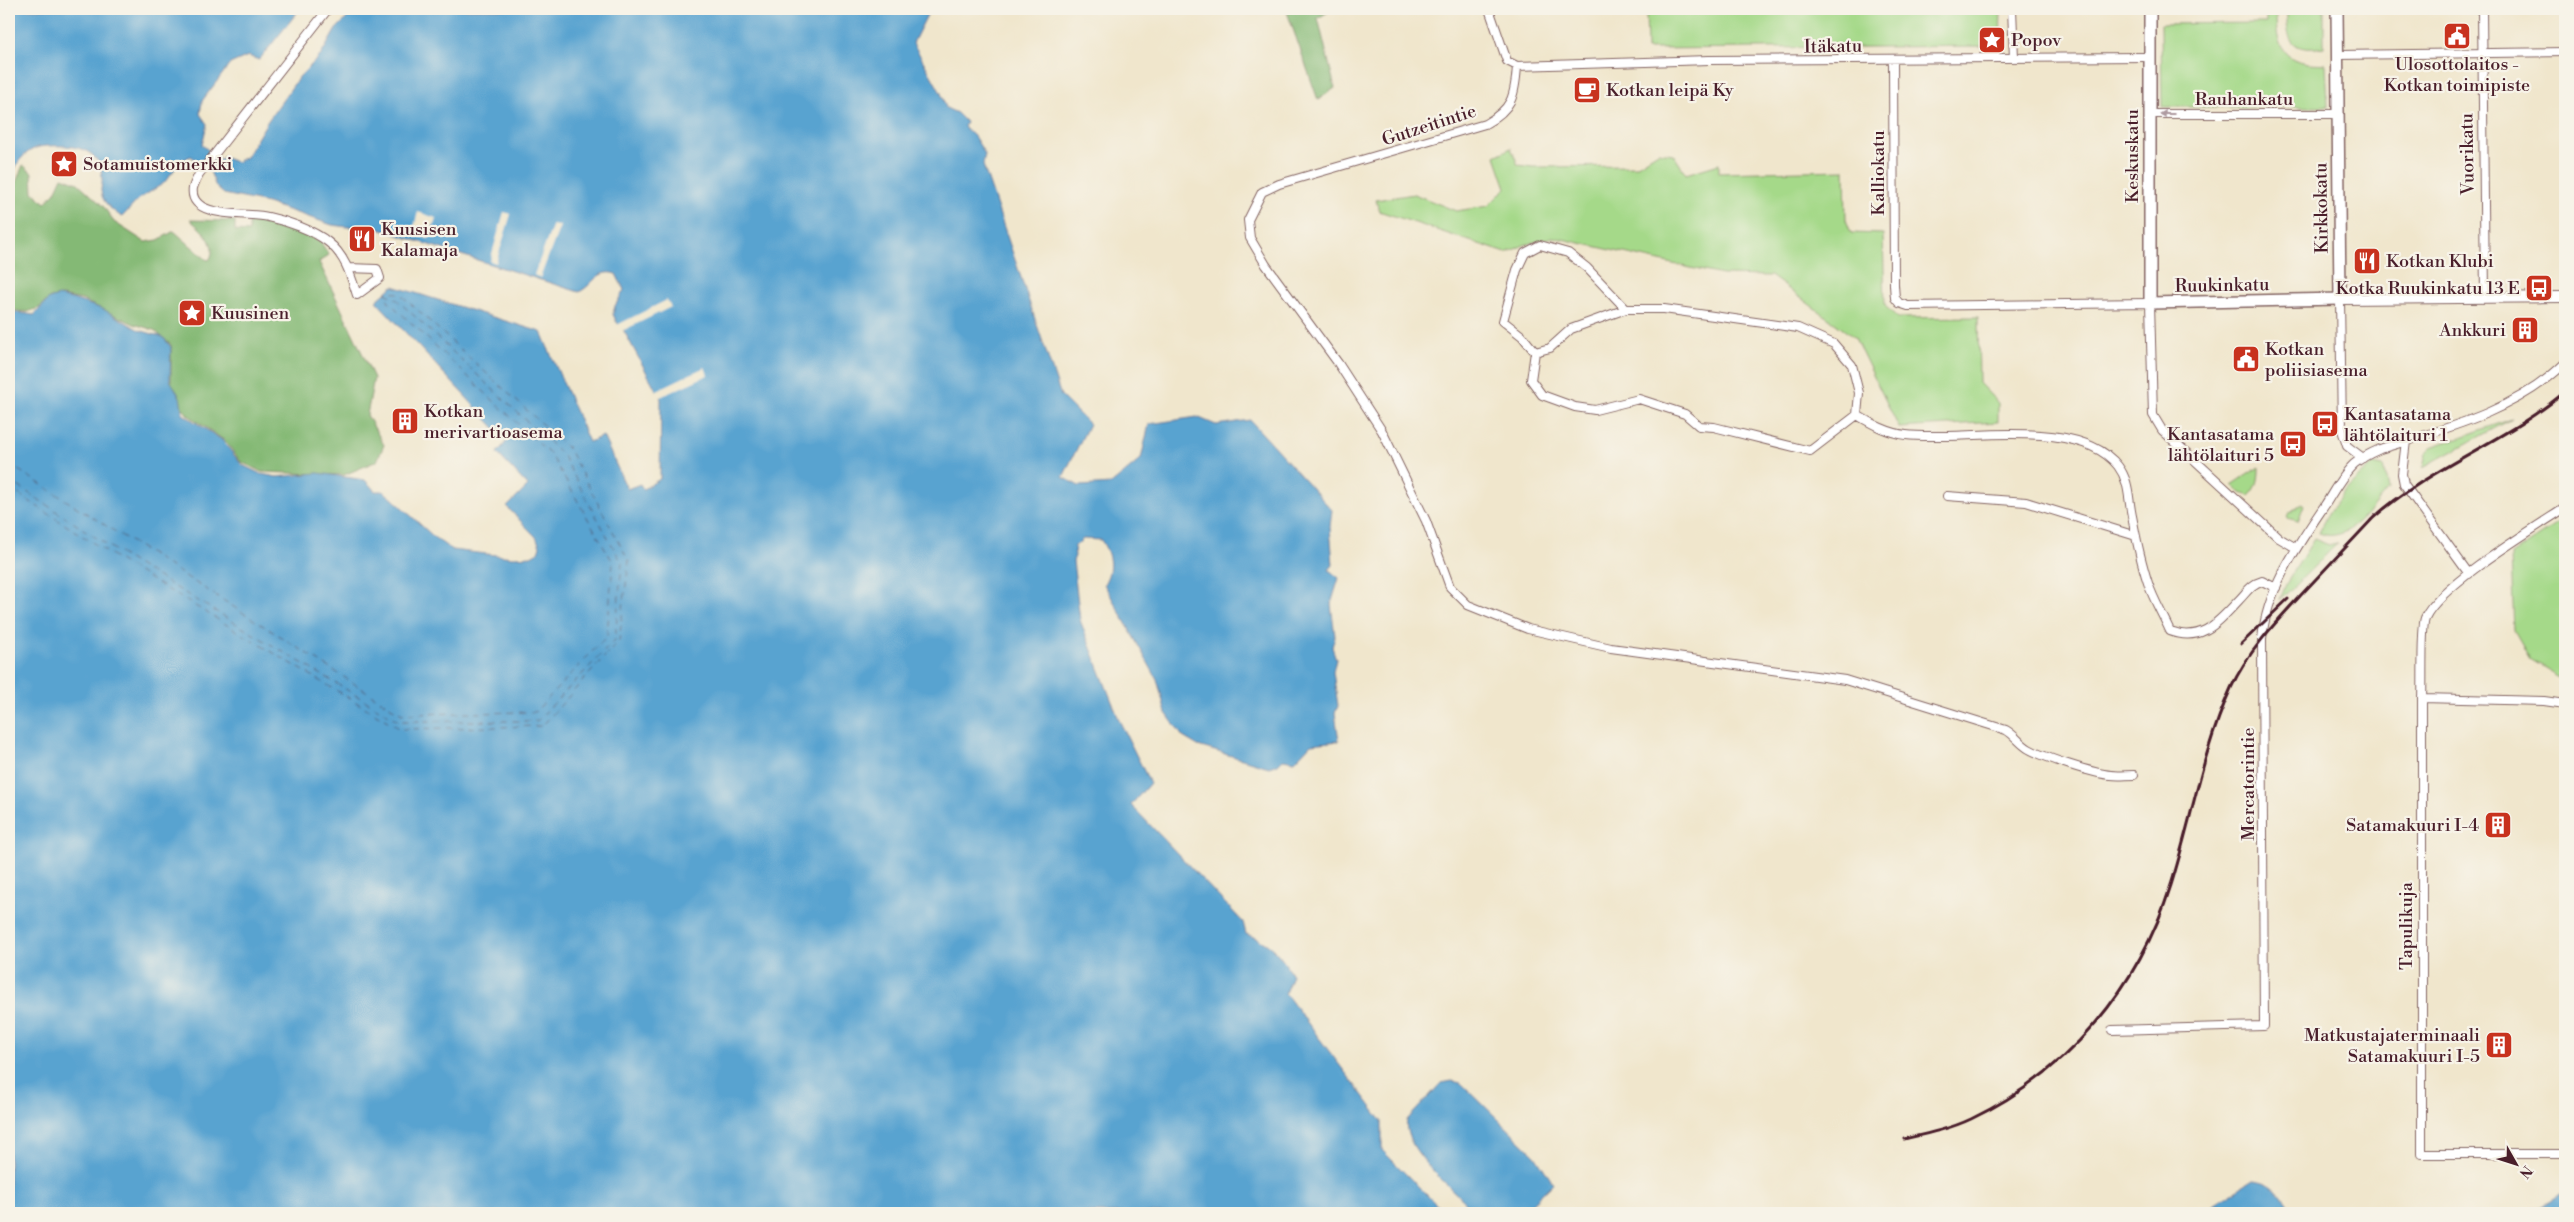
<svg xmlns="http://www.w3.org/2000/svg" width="2574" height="1222" font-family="'Libre Bodoni',serif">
  <rect width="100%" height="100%" fill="#f7f3e8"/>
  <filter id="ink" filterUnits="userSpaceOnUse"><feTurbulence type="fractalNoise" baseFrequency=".02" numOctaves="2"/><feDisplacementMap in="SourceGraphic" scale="10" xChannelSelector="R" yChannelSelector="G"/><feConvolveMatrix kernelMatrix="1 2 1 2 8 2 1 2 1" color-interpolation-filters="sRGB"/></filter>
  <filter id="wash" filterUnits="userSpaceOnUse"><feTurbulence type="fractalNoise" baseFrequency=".0096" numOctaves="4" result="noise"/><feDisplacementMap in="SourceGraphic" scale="20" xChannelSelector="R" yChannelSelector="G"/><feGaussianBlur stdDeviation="1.12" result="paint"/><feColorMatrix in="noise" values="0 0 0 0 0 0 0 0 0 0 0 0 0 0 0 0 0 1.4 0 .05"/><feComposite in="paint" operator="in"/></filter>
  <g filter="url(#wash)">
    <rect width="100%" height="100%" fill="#f0e6cc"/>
    <path fill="#a5d989" stroke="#787c5a" d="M1646,9H2001L2000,44L1993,46L1647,49Z
      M2266,9H2276C2276,31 2276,57 2303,62C2310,64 2318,63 2326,64L2328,107H2162L2161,24L2266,23Z
      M2287,9H2324V47C2290,53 2286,39 2287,9Z
      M1511,148L1518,165L1533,167L1636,166L1658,152L1673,154L1686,174L1719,164V173L1845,170L1846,220L1851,233L1883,234L1885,306L1898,318L1978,317L1979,383L1998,403V422L1899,428L1855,338L1771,276L1722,275L1553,237L1524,245L1506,253L1379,211L1376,200L1414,194L1456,211L1488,206L1506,188L1495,156Z
      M2512,419L2423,467L2426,453L2432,447Z
      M2374,464L2383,466L2388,489C2370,509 2349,545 2318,533C2332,503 2349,485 2374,464Z
      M2259,467C2259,478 2258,488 2249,496L2241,493L2232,485Z
      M2302,503L2304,505L2298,521L2287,518L2288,514Z
      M2565,519V680L2530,659L2514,631L2511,555Z
      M2314,539L2329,545L2338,543L2280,600L2286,584Z"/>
    <path fill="#84b975" stroke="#676c50" d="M1286,9H1333L1318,18L1335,88L1318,100Z
      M23,165L32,173L33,192L45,203L55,192L62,177L78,183L104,207L114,222L145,242L158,240L174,231L207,260L210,259C218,243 201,229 190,220L235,221V231L249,232V221H269L303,233L320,241L329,255L319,262L374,378L367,415L384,445L377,461L344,475L262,472L241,462L225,441L188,415L182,407L178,395L171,384V345L154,330L134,324L82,300L62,296L50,298L39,308L27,312L9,310V210L13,204L15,185Z"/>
    <path fill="#58a3d0" stroke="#51617e" d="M9,9H300L259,60L248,56L230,64L202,101L200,114L207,124L202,145L221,160L223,157L236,162L246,157L267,122L299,77L321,55L336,29L356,9H930L913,43L941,93L946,108L957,113L966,122L964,127L974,136L985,154L983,165L1061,396L1089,424L1063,477L1079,486L1111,484L1141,459L1149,424L1197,417L1216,425L1250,420L1332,510L1330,527L1333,565L1329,570L1339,578L1331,604L1335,636L1332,647L1336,659L1333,672L1338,706L1335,713L1339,741L1311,744L1295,761L1283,759L1278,764L1269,767L1198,746L1183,737L1166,713L1157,679L1104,584C1113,569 1111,555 1101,540L1083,539L1074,547L1075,556L1073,561L1080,620L1120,722L1150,783L1131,805L1243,922L1246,934C1270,943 1279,952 1292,975L1285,993L1382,1121V1150L1445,1213H9V311L34,315L49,299L58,296L72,299L103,309L139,330L163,337L171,347L170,380L180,397L183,414L222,440L242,465L261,474L277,477L318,473L365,480L375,491H383L393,499L435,538L452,550L513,557L531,556L538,552L540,546L536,537L507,507L528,486L497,453L507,441L376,301L393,286L541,332L589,442L603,436L627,489L640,484L643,489L660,479L661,399L624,331L616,321L613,314L615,306L624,290L616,274C597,268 594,285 579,292L366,225L348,227L332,225L267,203L224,194L216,187L210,171L191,156L181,161L164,183L139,199L122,217C113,211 101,202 101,190C101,186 103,182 102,179C102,146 71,145 47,146C30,146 16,160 12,176C9,185 11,194 9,203Z
      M1452,1081L1461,1083L1535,1155L1553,1183L1522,1213H1477C1458,1194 1400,1148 1407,1120L1441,1083Z
      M2253,1180C2275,1182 2282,1195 2292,1213H2201Z
      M2565,1192V1213H2529Z"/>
    <path fill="#f0e6cc" d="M418,212L436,218L429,239L412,234Z
      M504,212L511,214L496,263L490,261Z
      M553,224L560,226L540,278L534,275Z
      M667,300L671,307L622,331L617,325Z
      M705,367L708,375L658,398L655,391Z"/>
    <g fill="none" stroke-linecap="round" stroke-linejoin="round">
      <path stroke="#50546d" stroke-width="1" stroke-dasharray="6 5" stroke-linecap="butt" d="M9,464L402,714L535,712L607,636L613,562L551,455L389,302L385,293
        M9,480L133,562L399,721H537L615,640L622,563L562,454L394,297L385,293
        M9,488L130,567L401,729L542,726L619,641L629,561L568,448L399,293L385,292"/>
    </g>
  </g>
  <g filter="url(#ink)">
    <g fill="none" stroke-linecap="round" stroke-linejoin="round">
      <g stroke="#846563" stroke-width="10">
        <path id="minor" d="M328,9L199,174C197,178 194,184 193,188C188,220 251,212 268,217C287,221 313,230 328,242C345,255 351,276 357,295L380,278L377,269L348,268
          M1489,9L1507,61L1517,66
          M2012,9L2014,58
          M2482,9L2485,298
          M2337,55L2565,52
          M1893,60L1894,285L1895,298L1899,303L1908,306L2150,303L2153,415L2162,430L2279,538L2296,548
          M1517,66C1515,97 1512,109 1485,124L1279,184L1262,192L1248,220L1250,238L1266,265L1338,363L1382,431L1426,521L1450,587L1468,605L1528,629L1611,648L1845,680L2006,730C2015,735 2020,744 2029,749C2043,757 2095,774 2111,775C2118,776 2126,775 2134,775
          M1517,66L1709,60L2150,57
          M2150,114H2338
          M2340,299L2342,430L2347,446L2363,458
          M1626,309L1587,268L1568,253L1540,245L1525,253L1517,270L1503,321L1522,336L1535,352L1550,348L1571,329L1626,309H1664L1798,328L1834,344L1852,365L1859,393L1857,415
          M1535,352L1531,380L1542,395L1575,407L1595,410L1639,399L1685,414L1699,426L1714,427L1810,451L1857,415C1872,424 1888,433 1906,435C1962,442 2078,415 2118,466C2130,482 2128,498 2132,516C2136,538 2141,562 2148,583C2153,599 2163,615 2170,631C2202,643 2218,622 2239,600C2247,592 2251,584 2262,581L2276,588
          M2406,441L2402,474L2404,484L2469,574
          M1947,496L2026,502L2136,536
          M2565,508C2533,529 2439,586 2425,618C2421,628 2423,683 2422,698L2544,701L2565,704
          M2422,698V1154H2565
          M2112,1030L2264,1026L2262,639C2267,588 2298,545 2325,505C2334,491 2342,475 2354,464C2362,457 2371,453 2380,449C2445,429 2516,411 2565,363"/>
      </g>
      <g stroke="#846563" stroke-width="12">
        <path id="tertiary" d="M2340,299L2565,297"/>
      </g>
      <g stroke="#846563" stroke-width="14">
        <path id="secondary" d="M2150,9V303L2340,299L2337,9"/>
      </g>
      <use href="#minor" stroke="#fff" stroke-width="8"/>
      <use href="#tertiary" stroke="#fff" stroke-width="10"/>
      <use href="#secondary" stroke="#fff" stroke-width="11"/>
      <path stroke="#4a1f2b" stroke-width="3" d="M2371,520C2429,467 2505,442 2565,392
        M2241,644L2288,599
        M1904,1139C1926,1134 1950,1129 1971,1119C2068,1073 2139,987 2171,885C2191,821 2203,749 2231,688C2247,653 2274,624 2300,596C2325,569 2351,542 2376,515"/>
    </g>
    <defs><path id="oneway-solid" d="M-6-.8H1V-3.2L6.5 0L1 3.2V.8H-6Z" transform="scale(1.25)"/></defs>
    <use fill="#ae9aa0" href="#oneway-solid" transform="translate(2167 114) rotate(180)"/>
  </g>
  <defs>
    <g id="civic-square" transform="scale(1.4375)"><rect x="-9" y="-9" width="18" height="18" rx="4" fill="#c8321e" stroke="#f7f3e8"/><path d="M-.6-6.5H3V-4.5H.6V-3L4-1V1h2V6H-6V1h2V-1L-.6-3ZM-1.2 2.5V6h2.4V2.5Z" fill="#fff"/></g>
    <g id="sight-square" transform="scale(1.4375)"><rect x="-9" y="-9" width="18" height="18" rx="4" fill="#c8321e" stroke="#f7f3e8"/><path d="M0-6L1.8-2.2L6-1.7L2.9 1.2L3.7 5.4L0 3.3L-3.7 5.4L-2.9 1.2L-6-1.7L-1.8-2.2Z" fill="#fff"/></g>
    <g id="cafe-square" transform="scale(1.4375)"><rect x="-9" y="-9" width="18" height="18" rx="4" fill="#c8321e" stroke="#f7f3e8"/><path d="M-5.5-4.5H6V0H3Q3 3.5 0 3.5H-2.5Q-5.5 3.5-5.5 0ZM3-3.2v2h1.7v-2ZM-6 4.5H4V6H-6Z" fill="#fff"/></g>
    <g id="restaurant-square" transform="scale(1.4375)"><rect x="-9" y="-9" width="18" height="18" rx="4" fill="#c8321e" stroke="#f7f3e8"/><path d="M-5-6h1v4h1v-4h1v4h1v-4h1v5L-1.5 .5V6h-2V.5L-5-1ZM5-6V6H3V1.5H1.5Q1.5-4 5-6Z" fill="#fff"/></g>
    <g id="bus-square" transform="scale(1.4375)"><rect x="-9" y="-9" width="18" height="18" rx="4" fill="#c8321e" stroke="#f7f3e8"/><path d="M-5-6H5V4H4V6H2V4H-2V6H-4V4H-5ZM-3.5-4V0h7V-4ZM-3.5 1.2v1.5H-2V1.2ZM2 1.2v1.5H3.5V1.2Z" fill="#fff"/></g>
    <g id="building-square" transform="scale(1.4375)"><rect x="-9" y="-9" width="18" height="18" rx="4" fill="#c8321e" stroke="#f7f3e8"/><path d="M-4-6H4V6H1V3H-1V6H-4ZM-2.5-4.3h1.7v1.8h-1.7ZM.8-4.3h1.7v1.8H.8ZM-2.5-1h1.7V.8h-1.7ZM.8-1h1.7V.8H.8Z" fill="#fff"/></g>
  </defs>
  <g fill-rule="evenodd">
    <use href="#civic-square" x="2457" y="36"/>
    <use href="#sight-square" x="1992" y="40"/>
    <use href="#cafe-square" x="1587" y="90"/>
    <use href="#sight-square" x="64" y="164"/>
    <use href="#restaurant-square" x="362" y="239"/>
    <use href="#restaurant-square" x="2367" y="261"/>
    <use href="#bus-square" x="2539" y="288"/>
    <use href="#sight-square" x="192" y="313"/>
    <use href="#building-square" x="2525" y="330"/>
    <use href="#civic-square" x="2246" y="359"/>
    <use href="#building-square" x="405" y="421"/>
    <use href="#bus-square" x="2325" y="424"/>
    <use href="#bus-square" x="2293" y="444"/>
    <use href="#building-square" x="2498" y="825"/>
    <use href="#building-square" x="2499" y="1045"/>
  </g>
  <g text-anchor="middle" stroke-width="4.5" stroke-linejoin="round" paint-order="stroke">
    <g font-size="18" fill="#4a1f2b" stroke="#f7f3e8" text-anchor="start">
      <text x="2011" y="46">Popov</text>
      <text x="2457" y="70" text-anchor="middle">Ulosottolaitos -<tspan x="2457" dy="21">Kotkan toimipiste</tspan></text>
      <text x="1606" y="96">Kotkan leipä Ky</text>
      <text x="83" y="170">Sotamuistomerkki</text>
      <text x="381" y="235">Kuusisen<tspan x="381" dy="21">Kalamaja</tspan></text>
      <text x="2386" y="267">Kotkan Klubi</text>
      <text x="2520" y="294" text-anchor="end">Kotka Ruukinkatu 13 E</text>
      <text x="211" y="319">Kuusinen</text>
      <text x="2506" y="336" text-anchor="end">Ankkuri</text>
      <text x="2265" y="355">Kotkan<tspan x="2265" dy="21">poliisiasema</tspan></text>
      <text x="424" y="417">Kotkan<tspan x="424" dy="21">merivartioasema</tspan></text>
      <text x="2344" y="420">Kantasatama<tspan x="2344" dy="21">lähtölaituri 1</tspan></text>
      <text x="2274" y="440" text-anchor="end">Kantasatama<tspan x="2274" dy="21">lähtölaituri 5</tspan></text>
      <text x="2479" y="831" text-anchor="end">Satamakuuri I-4</text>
      <text x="2480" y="1041" text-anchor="end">Matkustajaterminaali<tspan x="2480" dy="21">Satamakuuri I-5</tspan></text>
    </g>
    <g font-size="18" fill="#4a1f2b" stroke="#f7f3e8">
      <text transform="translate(1833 46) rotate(-1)" y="6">Itäkatu</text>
      <text x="2244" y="105">Rauhankatu</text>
      <text transform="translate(1429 125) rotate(-18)" y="6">Gutzeitintie</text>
      <text transform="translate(2467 154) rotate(-91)" y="6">Vuorikatu</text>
      <text transform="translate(2132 156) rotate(-90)" y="6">Keskuskatu</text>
      <text transform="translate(1878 173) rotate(-90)" y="6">Kalliokatu</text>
      <text transform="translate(2321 208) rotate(-91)" y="6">Kirkkokatu</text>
      <text transform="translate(2222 285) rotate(-1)" y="6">Ruukinkatu</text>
      <text transform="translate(2248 784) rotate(-90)" y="6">Mercatorintie</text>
      <text transform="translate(2406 926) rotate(-90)" y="6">Tapulikuja</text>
    </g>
  </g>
  <rect width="2574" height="1222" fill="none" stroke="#f7f3e8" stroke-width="30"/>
  <g transform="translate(2516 1164) rotate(129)" stroke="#f7f3e8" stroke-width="4" paint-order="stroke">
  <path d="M0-4L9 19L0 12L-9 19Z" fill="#4a1f2b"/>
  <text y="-8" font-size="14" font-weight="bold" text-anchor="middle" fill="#4a1f2b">N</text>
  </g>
</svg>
